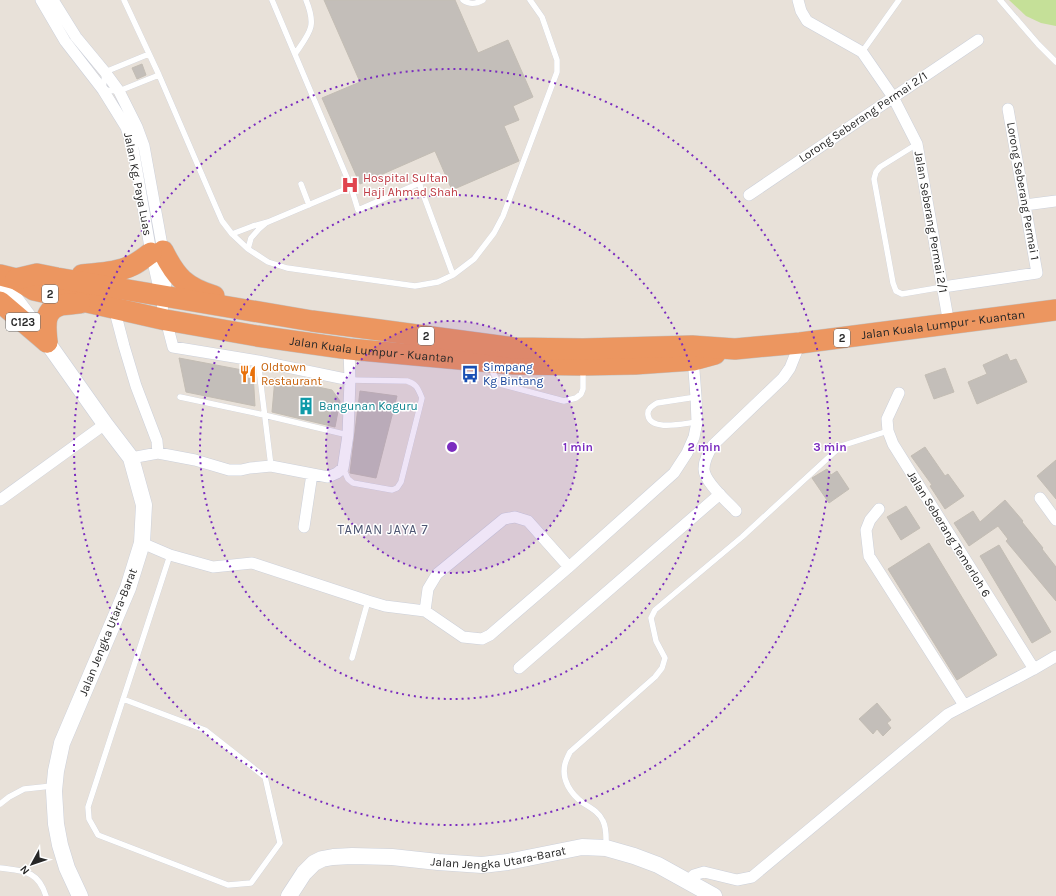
<svg xmlns="http://www.w3.org/2000/svg" width="1056" height="896" font-family="Karla,sans-serif">
  <rect width="100%" height="100%" fill="#e8e1d9"/>
  <path fill="#c5e098" d="M1009,0H1056V26L1041,23L1026,16Z"/>
  <path fill="#c3beb9" stroke="#c3bdb4" d="M324,0H455L478,53L508,40L533,97L513,106L519,120L504,126L519,161L452,190L435,151L360,184L322,98L360,82Z
    M142,64L146,75L137,79L132,68Z
    M1007,354L1010,361L1016,359L1027,382L977,404L968,382L987,374L983,365Z
    M179,358L253,372L255,406L186,392Z
    M945,368L954,392L934,399L925,375Z
    M275,378L332,390L340,401L335,427L272,412Z
    M360,391L397,396L376,478L350,473Z
    M925,447L945,476L948,474L964,496L945,509L930,486L932,485L911,456Z
    M1056,460V499L1037,476Z
    M827,469L831,475L837,471L849,489L829,503L812,478Z
    M1005,500L1023,521L1022,522L1043,548L1042,549L1056,567V601L1006,541L1008,539L998,526L969,546L954,523L973,511L980,522Z
    M906,506L920,528L901,540L887,517Z
    M929,543L997,655L957,680L888,569Z
    M999,545L1051,632L1032,643L980,556Z
    M877,703L891,720L887,723L891,728L883,736L877,729L873,734L859,719Z"/>
  <g fill="none" stroke-linecap="round" stroke-linejoin="round">
    <g stroke="#ccd0da" stroke-width="6">
      <path id="lane" d="M124,0L159,75L215,205L222,221L232,234L248,249L268,262L287,268L415,286L438,282L453,275L474,259L494,233L503,216L557,72V60L542,17L530,0
        M272,0L351,187L358,210L438,175
        M463,0C470,5 476,4 483,0
        M1000,0L1038,44L1056,62
        M862,52L899,0
        M149,54L105,72L103,90L119,91L159,75
        M295,54C310,32 317,27 306,0
        M917,144L880,167L876,172L874,179L893,283L896,291L902,294L943,287
        M419,183L453,275
        M301,184L309,205
        M232,234L253,226L268,222L351,187
        M248,249L251,238L259,229L266,223
        M258,361L271,466
        M491,367L493,373L500,384L564,401L576,398L581,394L583,389V370
        M180,397L264,415L348,435
        M696,397L657,403C652,406 647,409 648,415C650,432 685,423 697,422
        M343,468L348,479L353,483L392,490L397,488L401,482L422,398C418,389 417,384 407,381L350,380
        M352,658L368,601
        M123,699L205,730L265,777L280,843L251,883L228,885L98,835L89,819L88,807L170,555
        M0,804L9,797L24,789L52,786
        M606,846C606,838 607,829 603,821C599,812 591,808 583,803C571,794 561,780 565,764C566,760 568,756 570,752L655,677L662,668L665,658L656,641L651,618L655,610L742,537L841,446L888,431
        M0,868C23,871 38,870 46,896"/>
    </g>
    <g stroke="#ccd0da" stroke-width="12">
      <path id="street" d="M41,0L65,41L103,90L126,127L133,148L151,253L158,284L163,296
        M53,0L76,37L105,72L119,91L137,127L144,146L163,251L166,283L163,296L162,319
        M798,0L801,11L807,21L862,52L893,97L917,144L949,324
        M749,195L978,40
        M1025,205L1056,201
        M943,287L1037,273L1008,109
        M114,308L124,346L136,386L157,441L158,453
        M166,320L173,347L258,361L350,380
        M899,393L887,419L888,431L893,444L1034,669
        M131,458L158,453L195,460L229,470H241L250,468L271,466L328,477L337,473L343,468L348,435L350,380L349,349
        M1040,498L1056,520
        M0,500L105,424
        M879,509L870,520L866,530L869,556L964,705
        M736,511C728,502 704,482 704,469C704,460 708,453 713,445L783,378L790,368L800,343
        M304,527L312,474
        M142,543L170,555L213,567L252,563L368,601L385,606L425,611L463,637L482,639L490,635L569,567L674,473L687,453L694,437L697,422L696,397L693,357
        M425,611L428,589L437,574L504,519L515,517L528,521L569,567
        M519,668L720,494
        M688,881L694,875L704,872L737,880L752,877L948,714L1034,669L1056,656"/>
    </g>
    <g stroke="#ccd0da" stroke-width="17">
      <g id="secondary">
        <path d="M0,279L47,342L105,424L131,458L144,505L142,543L128,588L62,743L56,771L54,791L56,824L60,845L67,868L80,896"/>
        <path id="s1" d="M289,896L304,873L314,863L322,859L333,857L352,856L392,857L438,862L482,865L508,862L582,847L606,848L634,856L658,865L714,896"/>
      </g>
    </g>
    <g stroke="#c3c3c3" stroke-width="22">
      <g id="highway">
        <path d="M163,251C176,277 185,287 214,296"/>
        <path id="s2" d="M0,275L16,279L34,290L166,320L257,336L349,349L513,364L583,365L635,364L693,360L715,354"/>
        <path d="M82,275C99,273 117,273 133,265C139,262 145,257 151,253"/>
        <path id="s3" d="M16,279L37,274L57,278L312,321L514,348L583,349L692,346L735,349L800,343L1056,310"/>
        <path d="M0,302L47,342"/>
        <path d="M47,342C46,328 42,310 61,305C67,304 74,304 80,303"/>
      </g>
    </g>
    <use href="#lane" stroke="#fff" stroke-width="5.5"/>
    <use href="#street" stroke="#fff" stroke-width="11"/>
    <use href="#secondary" stroke="#fff" stroke-width="16"/>
    <use href="#highway" stroke="#ec9660" stroke-width="21"/>
  </g>
  <circle cx="452" cy="447" r="126" fill="#7b2cbf" fill-opacity=".12"/>
  <g fill="none" stroke="#7b2cbf" stroke-width="2" stroke-dasharray="2 4">
    <circle cx="452" cy="447" r="126"/>
    <circle cx="452" cy="447" r="252"/>
    <circle cx="452" cy="447" r="378"/>
  </g>
  <defs>
    <g id="hospital-bare" transform="scale(1.38)"><path d="M-5-5h3v3.5h4V-5h3V5h-3V1.5h-4V5h-3Z" fill="#e0444e" stroke="#fff" stroke-width="2.5" paint-order="stroke"/></g>
    <g id="restaurant-bare" transform="scale(1.38)"><path d="M-5-6h1v4h1v-4h1v4h1v-4h1v5L-1.5 .5V6h-2V.5L-5-1ZM5-6V6H3V1.5H1.5Q1.5-4 5-6Z" fill="#e8710a" stroke="#fff" stroke-width="2.5" paint-order="stroke"/></g>
    <g id="bus-bare" transform="scale(1.38)"><path d="M-5-6H5V4H4V6H2V4H-2V6H-4V4H-5ZM-3.5-4V0h7V-4ZM-3.5 1.2v1.5H-2V1.2ZM2 1.2v1.5H3.5V1.2Z" fill="#1a4fb4" stroke="#fff" stroke-width="2.5" paint-order="stroke"/></g>
    <g id="building-bare" transform="scale(1.38)"><path d="M-4-6H4V6H1V3H-1V6H-4ZM-2.5-4.3h1.7v1.8h-1.7ZM.8-4.3h1.7v1.8H.8ZM-2.5-1h1.7V.8h-1.7ZM.8-1h1.7V.8H.8Z" fill="#0f9aa8" stroke="#fff" stroke-width="2.5" paint-order="stroke"/></g>
  </defs>
  <g fill-rule="evenodd">
    <use href="#hospital-bare" x="350" y="185"/>
    <use href="#restaurant-bare" x="248" y="374"/>
    <use href="#bus-bare" x="470" y="374"/>
    <use href="#building-bare" x="306" y="406"/>
  </g>
  <g text-anchor="middle" stroke-width="3" stroke-linejoin="round" paint-order="stroke">
    <g fill="#fff" stroke="#686868" stroke-width="1">
      <rect x="42" y="285" width="16" height="18" rx="3"/>
      <rect x="6" y="313" width="34" height="18" rx="3"/>
      <rect x="418" y="327" width="16" height="18" rx="3"/>
      <rect x="834" y="329" width="16" height="18" rx="3"/>
    </g>
    <g font-size="11" font-weight="bold" fill="#272727">
      <text x="50" y="298">2</text>
      <text x="23" y="326">C123</text>
      <text x="426" y="340">2</text>
      <text x="842" y="342">2</text>
    </g>
    <g font-size="12" fill="#272727" stroke="#fff">
      <text transform="translate(863 117) rotate(-34)" y="4">Lorong Seberang Permai 2/1</text>
      <text transform="translate(138 184) rotate(79)" y="4">Jalan Kg. Paya Luas</text>
      <text transform="translate(1023 191) rotate(80)" y="4">Lorong Seberang Permai 1</text>
      <text transform="translate(931 222) rotate(80)" y="4">Jalan Seberang Permai 2/1</text>
      <text dy="4" stroke="none"><textPath href="#s3" startOffset="935">Jalan Kuala Lumpur - Kuantan</textPath></text>
      <text dy="4" stroke="none"><textPath href="#s2" startOffset="381">Jalan Kuala Lumpur - Kuantan</textPath></text>
      <text transform="translate(949 534) rotate(58)" y="4">Jalan Seberang Temerloh 6</text>
      <text transform="translate(108 632) rotate(-68)" y="4">Jalan Jengka Utara-Barat</text>
      <text dy="4" stroke="none"><textPath href="#s1" startOffset="228">Jalan Jengka Utara-Barat</textPath></text>
    </g>
    <g font-size="12" fill="#be3a42" stroke="#fff" text-anchor="start">
      <text x="363" y="182">Hospital Sultan<tspan x="363" dy="14">Haji Ahmad Shah</tspan></text>
    </g>
    <g font-size="12" fill="#c56008" stroke="#fff" text-anchor="start">
      <text x="261" y="371">Oldtown<tspan x="261" dy="14">Restaurant</tspan></text>
    </g>
    <g font-size="12" fill="#164399" stroke="#fff" text-anchor="start">
      <text x="483" y="371">Simpang<tspan x="483" dy="14">Kg Bintang</tspan></text>
    </g>
    <g font-size="12" fill="#0d838f" stroke="#fff" text-anchor="start">
      <text x="319" y="410">Bangunan Koguru</text>
    </g>
    <g font-size="13" letter-spacing="1" fill="#4d5572" stroke="#fff">
      <text x="383" y="534">TAMAN JAYA 7</text>
    </g>
  </g>
  <circle cx="452" cy="447" r="6" fill="#7b2cbf" stroke="#fff" stroke-width="2"/>
  <g font-size="12" text-anchor="middle" font-weight="bold" fill="#7b2cbf" stroke="#fff" stroke-width="3" stroke-linejoin="round" paint-order="stroke">
    <text x="578" y="451">1 min</text>
    <text x="704" y="451">2 min</text>
    <text x="830" y="451">3 min</text>
  </g>
  <g transform="translate(32 864) rotate(230)" stroke="#ffffff" stroke-width="3" paint-order="stroke">
  <path d="M0-3L7 15L0 10L-7 15Z" fill="#272727"/>
  <text y="-6" font-size="11" font-weight="bold" text-anchor="middle" fill="#272727">N</text>
  </g>
</svg>
